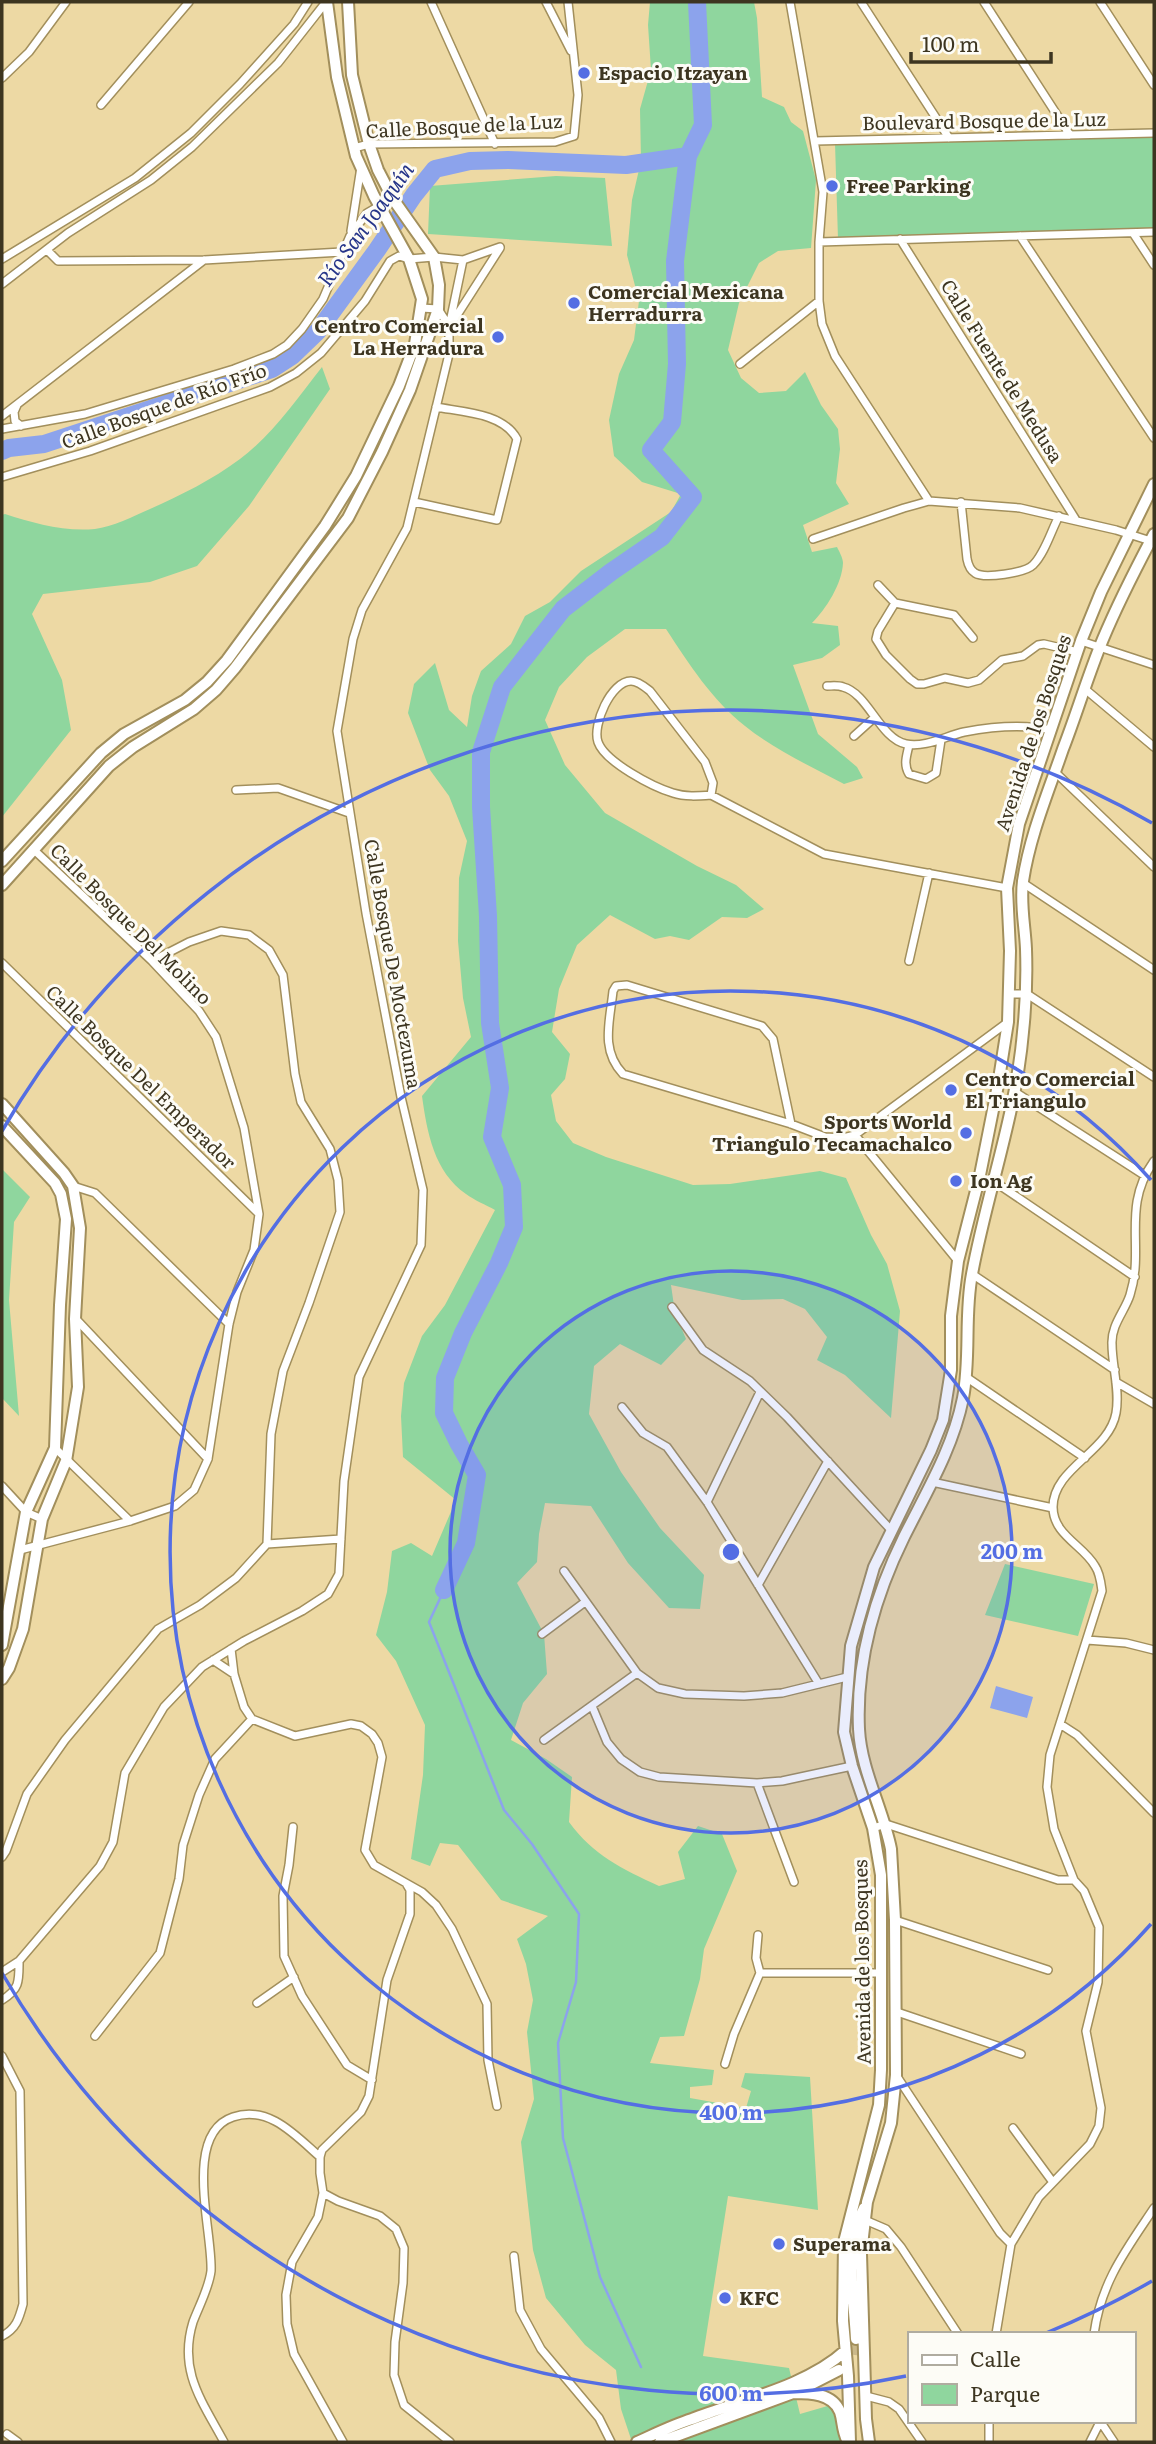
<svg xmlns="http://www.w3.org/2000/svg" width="1156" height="2444" font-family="Literata,serif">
  <rect width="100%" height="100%" fill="#edd9a4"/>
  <path fill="#8fd69e" d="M650,2H754L757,18L762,97L784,107L791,122L803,131L816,180L811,248L778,251L759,263L739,303L728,350L741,378L759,393L786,391L805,372L821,405L838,429L840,449L836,483L849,504L803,525L812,552L837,547C839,551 843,558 843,563C842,584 826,609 812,623L838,626L840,645L822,658L793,665L818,734L857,767L863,778L844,784C810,766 775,750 745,726C712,700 689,664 666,629H625L587,657L559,687L545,720L565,765L605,813L697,866L736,885L764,909L747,918L722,917L689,940L670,936L655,939L610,915L577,945L559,989L552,1032L570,1054L565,1079L551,1095L556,1121L573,1143L606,1157L693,1185L730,1184L820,1171L846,1178L871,1235L887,1264L900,1311L891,1418L845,1375L817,1360L827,1337L805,1309L783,1299L742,1300L671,1285L675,1313L686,1339L661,1365L620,1344L594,1366L589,1414L621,1472L660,1528L704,1575L700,1609L669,1608L628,1563L591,1506L545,1503L539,1534L537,1562L517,1583L544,1634L547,1674L523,1703L511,1740L546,1759L572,1777L569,1822C593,1855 622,1869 659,1886L685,1879L678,1852L698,1826L722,1834L737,1871L704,1949L700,1979L684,2036L660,2037L650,2063L714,2070L712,2085L690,2087V2098L746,2108L751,2091L741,2087L745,2073L810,2077L818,2210L728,2196L703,2356L789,2368L800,2414L831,2405L842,2427L843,2442H632L621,2409L616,2370L585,2345L546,2298L533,2250L521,2142L534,2099L527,2032L533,2000L526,1964L517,1939L548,1916L501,1900L458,1845L440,1843L430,1866L411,1859L423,1775L425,1725L396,1661L376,1635L387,1592L392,1551L411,1543L432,1556L456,1500L403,1457L401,1416L404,1383L422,1336L445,1305L495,1210C486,1205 474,1200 466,1194C434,1172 427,1132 422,1096L471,1037L463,998L458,941L459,878L467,841L449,796L430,770L408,713L414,684L435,663L449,710L467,727L472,696L481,671L511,644L525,616L550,602L581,571L671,512L681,494L642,482L614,456L609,420L619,374L634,340L639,301L627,255L632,200L641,161L640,109L651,70L648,25Z
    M1154,135V232L838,239L835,143Z
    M556,176L605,178L612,246L428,234L430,186Z
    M322,367L330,389L249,506L197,566L150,582L43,594L32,614L62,680L71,730L2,817V515L5,514C33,523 64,532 95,529C112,527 134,516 150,509C181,495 212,480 240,459C272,435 297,399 322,367Z
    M2,1169L30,1197L14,1222L9,1300L19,1416L2,1398Z
    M1005,1564L1094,1584L1078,1636L985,1615Z"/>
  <path fill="#8ca3ec" d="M996,1686L1033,1697L1027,1718L990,1708Z"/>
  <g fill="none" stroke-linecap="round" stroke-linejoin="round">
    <path stroke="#8ca3ec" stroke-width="2.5" d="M444,1590L429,1622L504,1810L532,1844L579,1914L576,1982L558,2043L563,2138L600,2277L641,2367"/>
    <path stroke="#8ca3ec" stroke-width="18" d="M2,451L9,448L44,444L272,369L292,356L318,331L377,250L414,195L435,169L470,161L508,160L626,165L688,156
      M444,1590L466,1543L477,1475L459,1444L444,1413L445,1378L463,1333L499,1263L514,1227L512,1185L492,1137L500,1088L490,1023L488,916L481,807V752L502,687L563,609L611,572L662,537L693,497L651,450L672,422L677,364L675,261L688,156L703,125L697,2"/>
    <path stroke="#cab88a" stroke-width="10" stroke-dasharray="10 5" stroke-linecap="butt" d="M843,2365L854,2355L856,2339"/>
    <g stroke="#a28f5c" stroke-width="10">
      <path id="street" d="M431,2L495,144
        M546,2L571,51
        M790,2L823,192L819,242V301L822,324L835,356L929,501
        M861,2L949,138
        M984,2L1070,135
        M1100,2L1154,85
        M2,78L29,52L66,2
        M101,105L189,2
        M815,141L1154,133
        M354,148L369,144L555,142L574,136L578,95L568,2
        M351,231L361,167
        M1133,233L1154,265
        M1020,236L1154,438
        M900,239L1076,520
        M819,242L1154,232
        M47,250L58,261L204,260L342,252
        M2,259L135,178L191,133L240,84L294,24L308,2
        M2,284L68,233L151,180L192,147L278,63L326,2
        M421,308L438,309L449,326
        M452,323L500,248
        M740,364L819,301
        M17,405L14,412L15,421L21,426
        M2,416L204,260
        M2,429L85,414L234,369L273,354L287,345L302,329L323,299L350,236L367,213L393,198
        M2,477L90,451L270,387L296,373L321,353L365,301L390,261L399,256L409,259L434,257L463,260L500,247
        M414,502L497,520L517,439C503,413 463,412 436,407
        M961,502L967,559C968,564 970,570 975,573C984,579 1025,573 1033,565C1045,553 1051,531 1059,516
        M813,539L904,508L929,501L1020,508L1116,530L1154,542
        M878,585L895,603
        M973,638L954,615L895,603L878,631L876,639L886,655L910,679L917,684H924L945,678L968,683L979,680L1002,660L1023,656L1038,645L1044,644L1078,652
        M1081,641L1154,665
        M827,686C832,686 838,685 843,687C868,693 880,739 906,744C925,748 946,736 964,732C991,727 1024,724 1051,730
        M1085,689L1154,747
        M854,736L875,717
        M909,745C907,755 903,764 909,774L926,779L936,773L941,740
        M1055,772L1154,867
        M236,790L278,788L349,813
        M711,795L713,783L705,762L650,691C645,687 638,681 631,681C611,681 592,725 598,742C605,762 653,787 673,793C685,797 698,796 711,795L824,854L1007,888
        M1023,883L1154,970
        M152,961L189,942L221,931L249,935L269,950L283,975L295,1074L301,1102L330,1149L338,1180L340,1212L309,1303L283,1371L271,1434L267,1544
        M909,961L929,873
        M2,963L258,1213
        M1010,994H1027L1154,1077
        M1015,1092L1144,1175
        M791,1124L773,1039L762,1026L627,985L616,986L613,991C610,1021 600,1050 623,1074L791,1124L825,1137L843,1138L855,1135L1008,1022
        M855,1135L958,1261
        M995,1182L1135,1277
        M73,1186L95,1193L229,1324
        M972,1274L1115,1370
        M672,1307L703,1350L750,1381L787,1417L891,1530
        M76,1319L208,1459
        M966,1377L1085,1458
        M1116,1382L1154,1404
        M622,1407L643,1433L667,1447L707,1502L819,1684
        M55,1448L130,1521
        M932,1482L1053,1508
        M2,1486L26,1512L42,1519
        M707,1502L760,1392
        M267,1544L341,1539
        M20,1550L130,1521L175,1506L194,1490L208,1459L229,1324L237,1292L254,1250L259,1214L244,1128L216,1037L199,1011L152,961L33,849
        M564,1571L637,1673L658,1688L685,1694L744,1696L782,1693L847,1677
        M758,1585L828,1461
        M542,1634L585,1602
        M1087,1640L1126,1643L1154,1650
        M231,1649L234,1674L244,1707L252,1719L295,1736L351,1724L361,1726L372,1734L378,1743L382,1757L365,1850L374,1865L422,1892L436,1905L452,1929L487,2004L488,2060L497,2106
        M213,1660L234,1674
        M592,1706L607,1742L621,1759L640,1772L659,1777L757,1783L782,1781L852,1766
        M1060,1724L1077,1735L1154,1813
        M544,1740L637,1673
        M757,1783L794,1882
        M293,1827L289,1865L283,1896L284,1956L302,1996L347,2065L372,2080
        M873,1828L886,1824L1058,1880H1074
        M2,1857L6,1851L27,1794L65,1740L158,1629L200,1605L236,1578L267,1544
        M895,1920L1048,1970
        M758,1935L756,1958L760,1973
        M2,1972L19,1961L100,1866L113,1842L125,1773L164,1707L202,1667L244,1641L302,1611L328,1594L339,1574L344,1481L359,1377L421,1245L423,1190L401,1097L366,913L337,731L353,639L362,610L407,528L449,354V327L463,260
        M2,2000C20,1989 19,1981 19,1961
        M257,2003L294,1977
        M897,2012L1021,2054
        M95,2036L160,1953L179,1879L183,1845L199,1795L215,1759L252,1719
        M2,2056L20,2091L23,2304C19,2319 16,2329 2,2336
        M725,2064L734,2034L760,1973H881
        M896,2075L1000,2233L1011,2244
        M1013,2128L1052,2181
        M323,2193L338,2201L380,2216L396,2229L404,2248L403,2283L395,2342L394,2375L404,2405L450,2442
        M865,2220L886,2229L901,2247L958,2334
        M514,2256L520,2310L541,2349L599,2418L611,2442
        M996,2334L1011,2244L1039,2197L1090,2144L1099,2126L1101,2108L1086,2031L1098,1982L1099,1927L1084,1891L1074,1880L1054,1829L1047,1787L1050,1755L1102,1591C1101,1583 1100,1573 1095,1566C1083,1545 1053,1535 1053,1507C1053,1468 1109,1452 1116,1413C1120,1390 1112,1366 1112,1344C1111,1325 1125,1311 1130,1295C1145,1248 1121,1207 1154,1161
        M1094,2334C1101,2282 1126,2250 1154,2208
        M866,2396L889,2402L899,2409L922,2442
        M1100,2421L1114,2442
        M7,2434L18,2442
        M224,2442C202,2401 178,2371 193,2322C199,2306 209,2288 211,2271C213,2232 182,2134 233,2117C269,2105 295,2135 320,2157
        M343,2442L294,2354L287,2324L286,2295L292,2262L318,2217L323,2193L320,2173V2157L322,2150L361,2112L369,2096L387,1980L410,1914V1890L407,1885
        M989,2442V2421
        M1090,2442L1100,2422"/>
    </g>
    <g stroke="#a28f5c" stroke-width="14">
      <path id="secondary" d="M2,861L101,753L124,734L185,700L207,682L227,660L325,526L356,476L399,386L415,344L422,299L409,259L374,196L356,156L337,77L327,2
        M2,885L109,766L133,747L194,709L216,690L235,668L348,518L382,452L410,390L438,309L439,285L434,257L393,199L378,170L369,144L352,75L348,2
        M2,1104L64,1173L73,1186L80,1228L75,1319L78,1387L66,1461L42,1519L23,1629L9,1668L2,1679
        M2,1126L55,1183L61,1194L66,1219L60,1305L55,1448L26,1512L2,1645
        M856,2339C854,2296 843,2247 864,2208
        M796,2392L839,2370
        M637,2442C655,2434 673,2425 692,2419C741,2400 807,2386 845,2351
        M660,2442L793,2393C809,2393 833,2393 840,2412C843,2421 842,2430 847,2440
        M850,2442L848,2376L843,2321L844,2242L879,2105L881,2070V1875L873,1828L852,1766L844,1732L851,1646L874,1567L931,1450L943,1420L951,1370V1316L958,1261L980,1175L998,1085L1008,1022L1010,951L1007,888L1019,824L1081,641L1101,592L1154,484
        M869,2442L866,2419L861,2254L867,2202L891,2123L896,2075L895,1920L891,1849C883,1809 861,1770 859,1729C856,1662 875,1596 904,1537C927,1491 953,1448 963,1398C971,1357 964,1315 972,1274C987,1193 1016,1115 1023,1032C1026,1004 1027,977 1026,949C1025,926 1020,904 1023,881C1030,835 1048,793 1063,749C1077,713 1088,675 1103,639C1118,603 1136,568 1154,534"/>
    </g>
    <use href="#street" stroke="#fff" stroke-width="7"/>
    <use href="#secondary" stroke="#fff" stroke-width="10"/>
  </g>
  <circle cx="731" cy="1552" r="281" fill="#546ee3" fill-opacity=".12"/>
  <g fill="none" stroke="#546ee3" stroke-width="3.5">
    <circle cx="731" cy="1552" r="281"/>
    <path d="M1151 1924A561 561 0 1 1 1151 1180"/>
    <path d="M1152 2281A842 842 0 0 1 1046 2333M906 2376A842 842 0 0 1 2 1973M2 1131A842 842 0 0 1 1152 823"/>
  </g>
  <g fill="#546ee3" stroke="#fdfcf6" stroke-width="2.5">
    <circle cx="584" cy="73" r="7"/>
    <circle cx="832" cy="186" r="7"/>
    <circle cx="574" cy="303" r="7"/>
    <circle cx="498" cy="337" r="7"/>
    <circle cx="951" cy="1090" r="7"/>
    <circle cx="966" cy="1133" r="7"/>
    <circle cx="956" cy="1181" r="7"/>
    <circle cx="779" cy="2244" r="7"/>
    <circle cx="725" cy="2298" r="7"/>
  </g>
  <g text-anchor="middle" stroke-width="6" stroke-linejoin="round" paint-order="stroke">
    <g font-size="19" font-weight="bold" fill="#3d3520" stroke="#fdfcf6" text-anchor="start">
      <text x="598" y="80">Espacio Itzayan</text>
      <text x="846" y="193">Free Parking</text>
      <text x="588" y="299">Comercial Mexicana<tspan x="588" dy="22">Herradurra</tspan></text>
      <text x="484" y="333" text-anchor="end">Centro Comercial<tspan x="484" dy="22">La Herradura</tspan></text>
      <text x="965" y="1086">Centro Comercial<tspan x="965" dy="22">El Triangulo</tspan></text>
      <text x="952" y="1129" text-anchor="end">Sports World<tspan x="952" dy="22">Triangulo Tecamachalco</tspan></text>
      <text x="970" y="1188">Ion Ag</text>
      <text x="793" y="2251">Superama</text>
      <text x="739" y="2305">KFC</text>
    </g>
    <g font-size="19" fill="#3d3520" stroke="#fdfcf6">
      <text transform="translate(984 121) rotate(-1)" y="7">Boulevard Bosque de la Luz</text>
      <text transform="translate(464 126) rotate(-3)" y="7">Calle Bosque de la Luz</text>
      <text transform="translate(1002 371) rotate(58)" y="7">Calle Fuente de Medusa</text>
      <text transform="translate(164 406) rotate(-20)" y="7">Calle Bosque de Río Frío</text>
      <text transform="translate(1033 733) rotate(-72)" y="7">Avenida de los Bosques</text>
      <text transform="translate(131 924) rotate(45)" y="7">Calle Bosque Del Molino</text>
      <text transform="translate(393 964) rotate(80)" y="7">Calle Bosque De Moctezuma</text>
      <text transform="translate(141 1077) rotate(44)" y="7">Calle Bosque Del Emperador</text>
      <text transform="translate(862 1962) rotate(-91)" y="7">Avenida de los Bosques</text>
    </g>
    <g font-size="21" font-style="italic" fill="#263589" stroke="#fdfcf6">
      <text transform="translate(366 225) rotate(-54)" y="7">Río San Joaquín</text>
    </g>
  </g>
  <circle cx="731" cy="1552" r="10" fill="#546ee3" stroke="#fdfcf6" stroke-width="3.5"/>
  <g font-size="21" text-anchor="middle" font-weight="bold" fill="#546ee3" stroke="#fdfcf6" stroke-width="6" stroke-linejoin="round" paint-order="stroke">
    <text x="1012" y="1559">200 m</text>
    <text x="731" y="2120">400 m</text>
    <text x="731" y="2401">600 m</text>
  </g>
  <rect width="1156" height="2444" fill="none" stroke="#3d3520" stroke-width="7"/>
  <rect x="908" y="2332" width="228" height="91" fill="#fdfcf6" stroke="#b0aca0" stroke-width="2"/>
  <rect x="922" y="2355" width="35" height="10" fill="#ffffff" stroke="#b0aca0" stroke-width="2"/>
  <text x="970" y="2367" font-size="21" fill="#3d3520">Calle</text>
  <rect x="922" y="2384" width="35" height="21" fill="#8fd69e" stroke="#b0aca0" stroke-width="2"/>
  <text x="970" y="2402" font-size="21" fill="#3d3520">Parque</text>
  <path d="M911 52v10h140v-10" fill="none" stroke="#3d3520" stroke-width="3.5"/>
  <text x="922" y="52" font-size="21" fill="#3d3520" stroke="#fdfcf6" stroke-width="5" paint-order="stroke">100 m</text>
</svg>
